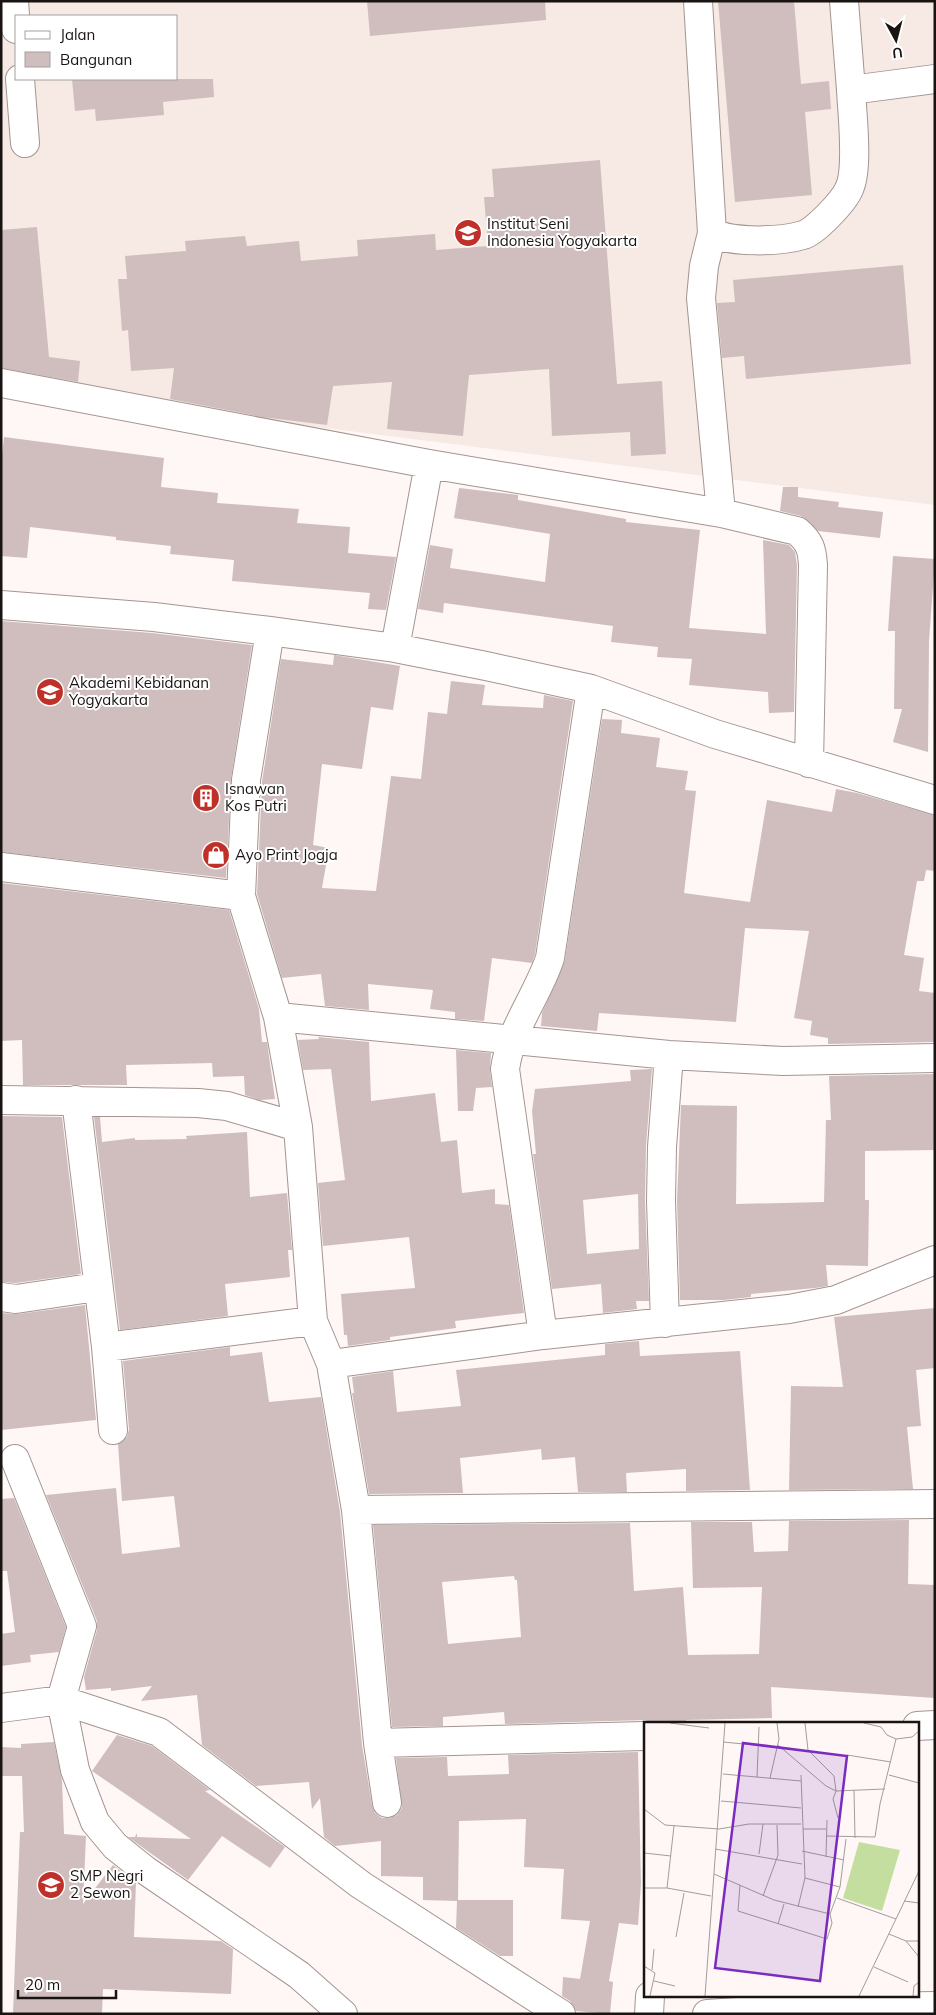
<svg xmlns="http://www.w3.org/2000/svg" width="936" height="2015" font-family="Mulish,sans-serif">
  <rect width="100%" height="100%" fill="#fef7f5"/>
  <path fill="#f7e9e4" fill-rule="evenodd" d="M1,1H935V505L1,387ZM16,16H176V79H16Z"/>
  <path fill="#cfbebd" fill-rule="evenodd" d="M367,1H545L546,20L370,36Z
    M718,1H794L801,84L829,81L831,109L805,112L812,195L735,202Z
    M72,79H213L214,97L163,102L164,115L96,121L95,109L75,111Z
    M600,160L617,384L662,381L666,454L631,456L630,432L552,436L549,369L469,375L463,436L387,429L392,382L333,386L327,425L262,417L170,399L174,368L131,371L128,330L122,331L118,279H127L125,256L186,251L185,241L245,236L247,246L299,241L301,261L358,256L357,240L435,234L436,250L488,246L484,197H494L492,169Z
    M37,227L49,357L80,361L78,382L1,368V230Z
    M903,265L911,364L746,379L744,356L722,358L717,303L735,302L733,280Z
    M4,437L164,458L161,487L218,493L217,503L299,509L297,523L350,527L348,553L396,557L386,610L368,609L370,593L232,581L234,560L170,554L171,546L116,540V537L30,527L27,558L1,556V465Z
    M783,487H798V497L839,502L838,507L883,512L880,538L818,531L801,516L780,511Z
    M459,488L518,495V500L626,519V522L700,530L689,628L766,634L763,540L789,545L795,552L797,565L794,712L769,713L768,692L689,685L692,659L657,657L658,647L611,642L613,626L444,603L443,613L418,609L430,545L453,549L450,568L545,582L550,534L454,518Z
    M893,556L935,559L929,641L928,752L893,742L902,709H894L895,631H888Z
    M1,621L152,633L252,645L231,778L226,878L1,852Z
    M334,655L400,666L393,710L371,707L362,769L322,764L313,845L329,848L322,888L376,891L391,776L421,779L428,712L447,714L451,681L485,685L482,705L543,708L544,695L573,701L535,954L532,963L492,958L484,1021L455,1019V1012L430,1009L433,990L368,984L369,1010L325,1006L321,974L282,978L257,894L262,782L281,659L333,665Z
    M602,719L622,720L621,733L660,738L656,767L688,771L685,790L696,791L684,893L750,902L767,800L832,812L836,789L857,793L935,815V871L926,870L924,881H917L904,955L924,958L919,991L935,993V1042L828,1044V1038L810,1035L812,1021L794,1018L809,931L745,928L736,1022L599,1013L597,1031L541,1026L542,1013L565,960Z
    M1,883L229,910L259,1009L262,1042H267L275,1099L260,1100L245,1095L244,1076L213,1077L212,1063L126,1065L127,1085H23L22,1040L1,1041Z
    M318,1037L369,1042L371,1101L435,1093L441,1142L457,1140L462,1193L495,1189V1204L509,1205L524,1313L455,1321L456,1328L390,1337V1340L348,1346L347,1335H344L341,1294L415,1288L409,1237L323,1246L318,1183L345,1180L331,1069L303,1070L298,1040L319,1039Z
    M456,1050L491,1053L490,1071L492,1087L476,1088L473,1111H458Z
    M652,1069L646,1146L645,1201L649,1301H636L637,1309L603,1313L601,1284L552,1289L533,1154H536L532,1111L535,1089L631,1081L630,1070ZM638,1194L639,1249L587,1254L583,1200Z
    M935,1074V1150L865,1151V1200H869L868,1266L826,1265L828,1286L815,1288L751,1294V1297L724,1300H680L677,1201L681,1105L737,1106L736,1204L824,1202L826,1120H831L829,1076Z
    M1,1116L62,1117L81,1274L16,1283L1,1282Z
    M94,1117H100L102,1142L135,1138V1140L187,1139L186,1136L247,1132L250,1197L287,1193L292,1250H288L290,1277L225,1284L228,1316L120,1330Z
    M85,1305L96,1420L1,1430V1313L18,1314Z
    M935,1308V1368L916,1370L921,1426L907,1427L913,1489L789,1490L791,1386L843,1387L834,1317Z
    M639,1341L640,1356L740,1351L750,1490L686,1491V1469L626,1473L627,1492H578L575,1457L542,1460L541,1449L460,1458L463,1493L369,1494L352,1393H354L352,1377L393,1371L397,1412L461,1406L456,1370L605,1355V1344Z
    M230,1347V1356L262,1352L269,1402L321,1397L340,1512L362,1745L372,1805L375,1813L382,1818H390L397,1815L402,1808L396,1758L447,1757L448,1776L509,1774L508,1755L638,1752L641,1884L638,1925L619,1923L609,1981L613,1982L610,2014L576,2011L570,2001L562,1996L563,1977L580,1979L590,1921L561,1919L564,1869L524,1867L526,1819L459,1821L458,1900H513V1956H500L456,1928L457,1901L423,1900V1877L381,1876V1841L335,1846L324,1837L320,1798L312,1809L309,1782L256,1786L202,1745L197,1695L141,1701L152,1686L111,1691V1688L86,1690L84,1677L97,1630V1621L46,1495L116,1488L122,1554L180,1547L174,1496L122,1501L118,1444L127,1437L129,1429L123,1361Z
    M14,1498L66,1627L59,1652L30,1655L31,1662L1,1666V1634L15,1632L7,1571H1V1499Z
    M909,1520L908,1584L935,1585V1698L771,1687L772,1718L686,1720V1724H654L645,1720L505,1724L504,1712L443,1717V1726L392,1727L373,1525L630,1523L634,1591L683,1587L688,1655L759,1654L762,1587L693,1588L691,1522H752L754,1552L788,1551L789,1521ZM514,1576L515,1580H517L521,1637L448,1644L442,1582Z
    M117,1735L152,1746L210,1790L205,1791L285,1847L270,1868L222,1836L188,1880L128,1837H135L137,1833V1837L191,1839L92,1771Z
    M54,1742L62,1780L64,1834L86,1836L83,1904L113,1865L136,1883L134,1937L221,1941L233,1949L231,1994L103,1989L102,2014H13L20,1832H24L22,1776H1V1747L21,1748V1744Z"/>
  <g fill="none" stroke-linecap="round" stroke-linejoin="round">
    <g stroke="#a49590" stroke-width="30">
      <path id="minor" d="M14,1L16,29
        M698,1L712,233C734,243 780,242 803,235C815,232 844,201 849,189C859,169 852,113 851,90L935,79
        M844,1L851,90
        M20,79L25,143
        M712,233L704,266L701,298L721,513
        M1,383L429,464L721,513L797,531C810,542 812,549 813,565L809,763
        M1,605L154,617L270,631L395,648L486,666L591,689L715,734L935,800
        M270,631L246,780L241,896L278,1017L298,1127L313,1321L331,1364L356,1510L378,1743L387,1803
        M395,648L429,464
        M1,867L241,896
        M278,1017L669,1055L783,1061L935,1058
        M1,1100L198,1103L227,1106L298,1127
        M76,1100L106,1347L113,1430
        M1,1297L16,1299L97,1287
        M665,1323L661,1201L662,1147L669,1055
        M543,1335L505,1069C511,1027 537,997 550,958L591,689
        M106,1347L313,1321
        M331,1364L543,1335L789,1309L836,1300L935,1260
        M15,1459L82,1626L61,1700L75,1770L95,1822L115,1846L145,1870L299,1975L343,2014
        M356,1510L935,1504
        M1,1708L61,1700L159,1732L361,1885L561,2014
        M917,1726L935,1725
        M378,1743L645,1736
        M649,2014L650,1996
        M707,2014L799,2008L935,2006"/>
    </g>
    <use href="#minor" stroke="#fff" stroke-width="28"/>
  </g>
  <defs>
    <g id="university-disc" transform="scale(1.4375)"><circle r="9.5" fill="#be3028" stroke="#fff"/><path d="M0-5L7-2L0 1L-7-2ZM-4 1L0 2.5L4 1V4Q0 6-4 4Z" fill="#fff"/></g>
    <g id="building-disc" transform="scale(1.4375)"><circle r="9.5" fill="#be3028" stroke="#fff"/><path d="M-4-6H4V6H1V3H-1V6H-4ZM-2.5-4.3h1.7v1.8h-1.7ZM.8-4.3h1.7v1.8H.8ZM-2.5-1h1.7V.8h-1.7ZM.8-1h1.7V.8H.8Z" fill="#fff"/></g>
    <g id="shop-disc" transform="scale(1.4375)"><circle r="9.5" fill="#be3028" stroke="#fff"/><path d="M-5-2.5h2.3a2.7 3.5 0 0 1 5.4 0H5L5.5 6h-11ZM-1.5-2.5h3a1.5 2.3 0 0 0-3 0Z" fill="#fff"/></g>
    <g id="school-disc" transform="scale(1.4375)"><circle r="9.5" fill="#be3028" stroke="#fff"/><path d="M0-5L7-2L0 1L-7-2ZM-4 1L0 2.5L4 1V4Q0 6-4 4Z" fill="#fff"/></g>
  </defs>
  <g fill-rule="evenodd">
    <use href="#university-disc" x="468" y="233"/>
    <use href="#university-disc" x="50" y="692"/>
    <use href="#building-disc" x="206" y="798"/>
    <use href="#shop-disc" x="216" y="855"/>
    <use href="#school-disc" x="51" y="1885"/>
  </g>
  <g text-anchor="middle" stroke-width="4" stroke-linejoin="round" paint-order="stroke">
    <g font-size="15" fill="#191412" stroke="#fff" text-anchor="start">
      <text x="487" y="229">Institut Seni<tspan x="487" dy="17">Indonesia Yogyakarta</tspan></text>
      <text x="69" y="688">Akademi Kebidanan<tspan x="69" dy="17">Yogyakarta</tspan></text>
      <text x="225" y="794">Isnawan<tspan x="225" dy="17">Kos Putri</tspan></text>
      <text x="235" y="860">Ayo Print Jogja</text>
      <text x="70" y="1881">SMP Negri<tspan x="70" dy="17">2 Sewon</tspan></text>
    </g>
  </g>
  <g transform="translate(644 1722)">
    <rect width="275" height="275" fill="#fef7f5"/>
    <path d="M215,120L256,128L238,189L199,176Z" fill="#c4dea0"/>
    <path fill="none" stroke="#a29c9a" stroke-width="1" d="M26,1L65,6M161,1L164,28L190,54L192,69L189,77L194,96M220,1L237,5L243,13L252,17L268,15L275,9M79,20L131,25M134,23L182,64L192,69L241,67M203,33L247,40M79,52L157,59M245,53L275,61M113,55L115,5M126,56L135,17L133,1M210,68L211,116M77,79L157,86M0,87L21,103L75,107L105,102H157M30,104L23,166L67,174M159,107H182M182,114L231,115L236,82L252,17M71,127L158,142M158,129L200,138M0,131L27,134M115,132L119,102M182,135L183,98M70,152L130,178L186,192M161,156L196,165M96,163L94,189L183,217L188,201L186,192L196,165L202,117M0,166H23M119,174L134,133L133,103M193,176L252,197M260,179L275,181M154,185L161,156L157,53M134,202L140,182M245,212L262,219H275M32,215L40,171M262,219L275,235M0,244L11,251L6,274M230,245L264,260M8,248L10,227M10,259L31,264M61,274L81,1M215,274L275,149M269,274L270,264L275,260"/>
    <path fill="#7b2cbf" fill-opacity="0.15" stroke="#7b2cbf" stroke-width="2.5" d="M99,21L203,34L176,259L71,246Z"/>
    <rect width="275" height="275" fill="none" stroke="#191412" stroke-width="2.5"/>
  </g>
  <rect width="936" height="2015" fill="none" stroke="#191412" stroke-width="5"/>
  <rect x="15" y="15" width="162" height="65" fill="#ffffff" stroke="#a3a1a0"/>
  <rect x="25" y="31" width="25" height="8" fill="#ffffff" stroke="#a3a1a0"/>
  <text x="60" y="40" font-size="15" fill="#191412">Jalan</text>
  <rect x="25" y="52" width="25" height="15" fill="#cfbebd" stroke="#a3a1a0"/>
  <text x="60" y="65" font-size="15" fill="#191412">Bangunan</text>
  <g transform="translate(896 40) rotate(173)" stroke="#ffffff" stroke-width="4" paint-order="stroke">
  <path d="M0-4L9 19L0 12L-9 19Z" fill="#191412"/>
  <text y="-8" font-size="14" font-weight="bold" text-anchor="middle" fill="#191412">U</text>
  </g>
  <path d="M18 1990v8h98v-8" fill="none" stroke="#191412" stroke-width="2.5"/>
  <text x="25" y="1990" font-size="15" fill="#191412" stroke="#ffffff" stroke-width="4" paint-order="stroke">20 m</text>
</svg>
